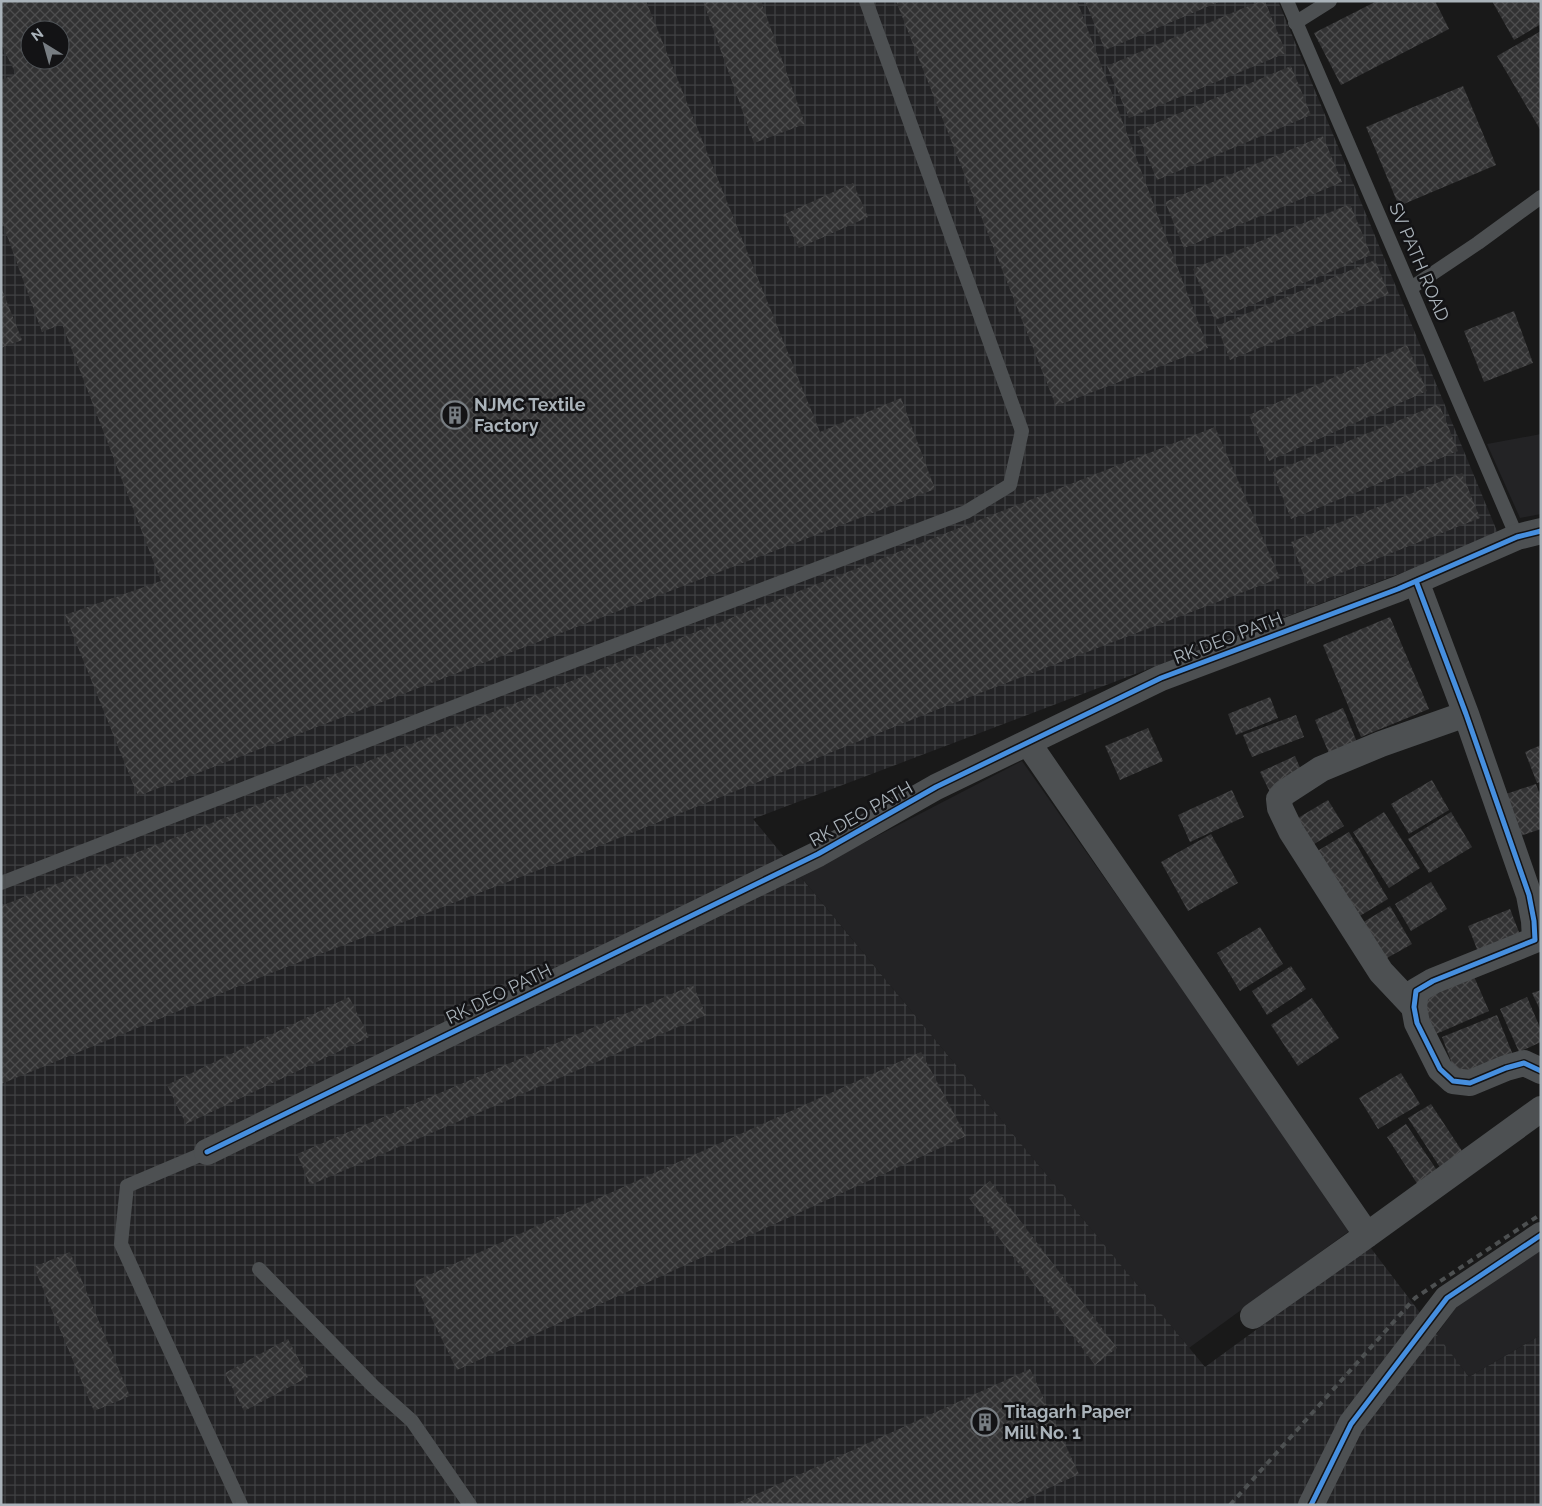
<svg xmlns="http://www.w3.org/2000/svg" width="1542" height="1506" font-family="Raleway,sans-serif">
  <defs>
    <pattern id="industrial-grid" width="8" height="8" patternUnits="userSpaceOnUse" patternTransform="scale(1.25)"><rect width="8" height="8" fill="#232325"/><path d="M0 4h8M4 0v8" fill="none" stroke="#404143"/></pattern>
    <pattern id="building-cross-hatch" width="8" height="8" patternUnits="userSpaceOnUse" patternTransform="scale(1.25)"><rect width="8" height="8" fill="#323233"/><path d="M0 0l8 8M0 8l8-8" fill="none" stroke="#4d4d4e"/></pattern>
  </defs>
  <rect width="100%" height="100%" fill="#191919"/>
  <path fill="#232325" d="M1541,434V514L1520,518L1487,444Z
    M1022,761L1352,1229L1189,1348L800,876Z
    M1541,1247V1335L1469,1377L1436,1335L1460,1302Z"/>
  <path fill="url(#industrial-grid)" fill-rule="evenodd" d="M1,1H1278L1499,536L753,819L1205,1367L1370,1247L1469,1377L1541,1335V1505H1ZM30,30H60V60H30Z"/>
  <path fill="url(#building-cross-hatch)" fill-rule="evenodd" d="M1,1H646L820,432L901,398L935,489L138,796L65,615L161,581L62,324L42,332L1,219V80L16,74L1,44ZM30,30H60V60H30Z
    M703,1H761L805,124L754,143Z
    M896,1H1077L1208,348L1056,406Z
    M1085,1H1221L1105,50Z
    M1260,1H1265L1286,53L1129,118L1107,66Z
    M1377,1H1435L1449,29L1341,85L1314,33Z
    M1492,1H1541V24L1514,40Z
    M1541,31V131L1497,56Z
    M1291,66L1311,115L1157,180L1137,131Z
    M1463,86L1496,165L1399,206L1366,127Z
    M1323,136L1342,182L1184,248L1165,202Z
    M853,183L868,217L799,248L783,215Z
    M1350,204L1371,255L1215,320L1193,269Z
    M1375,260L1389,294L1230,360L1217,326Z
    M1,287L22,340L1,348Z
    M1514,311L1533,363L1484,382L1464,331Z
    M1407,345L1427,391L1269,461L1249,415Z
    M1439,404L1458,451L1291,519L1273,472Z
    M1215,427L1280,578L941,708L567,859L266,975L1,1084V906Z
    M1462,473L1480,518L1308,586L1291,542Z
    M1390,617L1429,709L1361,737L1323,645Z
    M1270,697L1278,718L1236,735L1228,714Z
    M1343,708L1359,747L1331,758L1315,720Z
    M1296,715L1304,737L1252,757L1243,735Z
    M1148,728L1163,761L1120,780L1105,746Z
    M1541,745V782L1537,783L1525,752Z
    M1295,756L1304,777L1270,792L1260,772Z
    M1432,780L1449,810L1409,834L1391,804Z
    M1536,784L1541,798V829L1514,838L1500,796Z
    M1232,790L1244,817L1190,842L1178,815Z
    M1328,800L1344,826L1309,847L1293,821Z
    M1384,812L1420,868L1389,888L1353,832Z
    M1451,812L1472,847L1429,873L1408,839Z
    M1349,832L1388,899L1353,920L1314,853Z
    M1211,834L1238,883L1188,911L1161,862Z
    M1431,882L1447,909L1411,931L1395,904Z
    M1390,906L1412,944L1378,963L1357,926Z
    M1510,909L1522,940L1480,957L1468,926Z
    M1260,927L1283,964L1240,991L1217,953Z
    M1291,966L1306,989L1267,1015L1252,991Z
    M1472,972L1489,1011L1436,1034L1418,995Z
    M693,985L706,1015L310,1185L297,1154Z
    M1541,990V1012L1532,993Z
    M349,997L369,1037L186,1124L167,1085Z
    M1527,997L1541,1030V1042L1519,1052L1500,1009Z
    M1312,998L1339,1038L1298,1066L1271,1025Z
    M1497,1015L1513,1055L1457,1077L1442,1037Z
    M921,1052L966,1136L457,1370L414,1282Z
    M1401,1073L1420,1104L1378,1129L1359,1098Z
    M1431,1104L1464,1154L1441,1169L1408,1118Z
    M1406,1124L1438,1172L1418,1185L1387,1137Z
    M990,1181L1117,1348L1095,1365L969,1198Z
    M70,1252L130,1396L94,1411L34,1267Z
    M288,1339L308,1377L244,1411L225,1373Z
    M1030,1369L1079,1474L1012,1505H733Z"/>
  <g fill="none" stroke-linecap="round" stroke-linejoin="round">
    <path stroke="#4d5052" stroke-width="14" d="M1287,1L1517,537
      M1295,23L1330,1
      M1411,288L1478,243L1541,197
      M1,883L474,699L966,512L1010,485L1022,431L866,1
      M207,1152L127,1186L121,1244L241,1505
      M259,1269L373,1386L412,1421L470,1505"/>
    <path stroke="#4d5052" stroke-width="26" d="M1416,581L1466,714L1529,895L1534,921L1535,940L1433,981L1416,991L1414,1007L1417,1023L1440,1069L1453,1081L1470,1083L1506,1068L1524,1063L1541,1071
      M1028,743L1367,1235
      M1414,1007L1381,972L1291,831L1280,808L1279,799L1284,793L1321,769L1381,744L1466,714
      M207,1152L818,854L936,787L1161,678L1398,589L1517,537L1541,531
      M1253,1316L1367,1235L1541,1109
      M1311,1505L1351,1424L1447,1298L1541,1235"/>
    <path stroke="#4d5051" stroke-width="4" stroke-dasharray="6 5" stroke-linecap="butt" d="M1230,1505L1415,1298L1541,1214"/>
    <g stroke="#131315" stroke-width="8">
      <path id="cycleway" d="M1416,581L1466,714L1529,895L1534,921L1535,940L1433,981L1416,991L1414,1007L1417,1023L1440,1069L1453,1081L1470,1083L1506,1068L1524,1063L1541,1071
        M207,1152L818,854L936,787L1161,678L1398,589L1517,537L1541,531
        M1311,1505L1351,1424L1447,1298L1541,1235"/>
    </g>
    <use href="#cycleway" stroke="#468fdf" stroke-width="5"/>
  </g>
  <defs>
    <g id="building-ring" transform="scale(1.4375)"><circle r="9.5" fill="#131315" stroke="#777d82" stroke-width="1.5"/><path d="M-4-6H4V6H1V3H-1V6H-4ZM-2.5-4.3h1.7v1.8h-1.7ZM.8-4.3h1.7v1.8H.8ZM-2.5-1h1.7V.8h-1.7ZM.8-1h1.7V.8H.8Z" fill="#777d82"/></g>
  </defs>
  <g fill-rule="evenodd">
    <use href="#building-ring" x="455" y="415"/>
    <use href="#building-ring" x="985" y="1422"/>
  </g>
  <g text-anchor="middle" stroke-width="5" stroke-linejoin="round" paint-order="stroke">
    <g font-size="18" fill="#aab3ba" stroke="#131315">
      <text transform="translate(1419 262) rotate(67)" y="6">SV PATH ROAD</text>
      <text transform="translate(1228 638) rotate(-21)" y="6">RK DEO PATH</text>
      <text transform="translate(861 814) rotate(-29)" y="6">RK DEO PATH</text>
      <text transform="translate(499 994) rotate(-26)" y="6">RK DEO PATH</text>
    </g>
    <g font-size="18" font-weight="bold" fill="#aab3ba" stroke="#131315" text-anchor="start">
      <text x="474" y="411">NJMC Textile<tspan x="474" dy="21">Factory</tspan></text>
      <text x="1004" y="1418">Titagarh Paper<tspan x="1004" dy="21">Mill No. 1</tspan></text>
    </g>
  </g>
  <rect width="1542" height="1506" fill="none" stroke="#aab3ba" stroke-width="5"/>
  <g transform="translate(45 45) rotate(323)"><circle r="24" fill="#131315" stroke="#4f5357"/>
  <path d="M0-4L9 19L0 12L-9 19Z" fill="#777d82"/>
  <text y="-8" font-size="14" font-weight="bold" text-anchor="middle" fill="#aab3ba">N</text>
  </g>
</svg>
